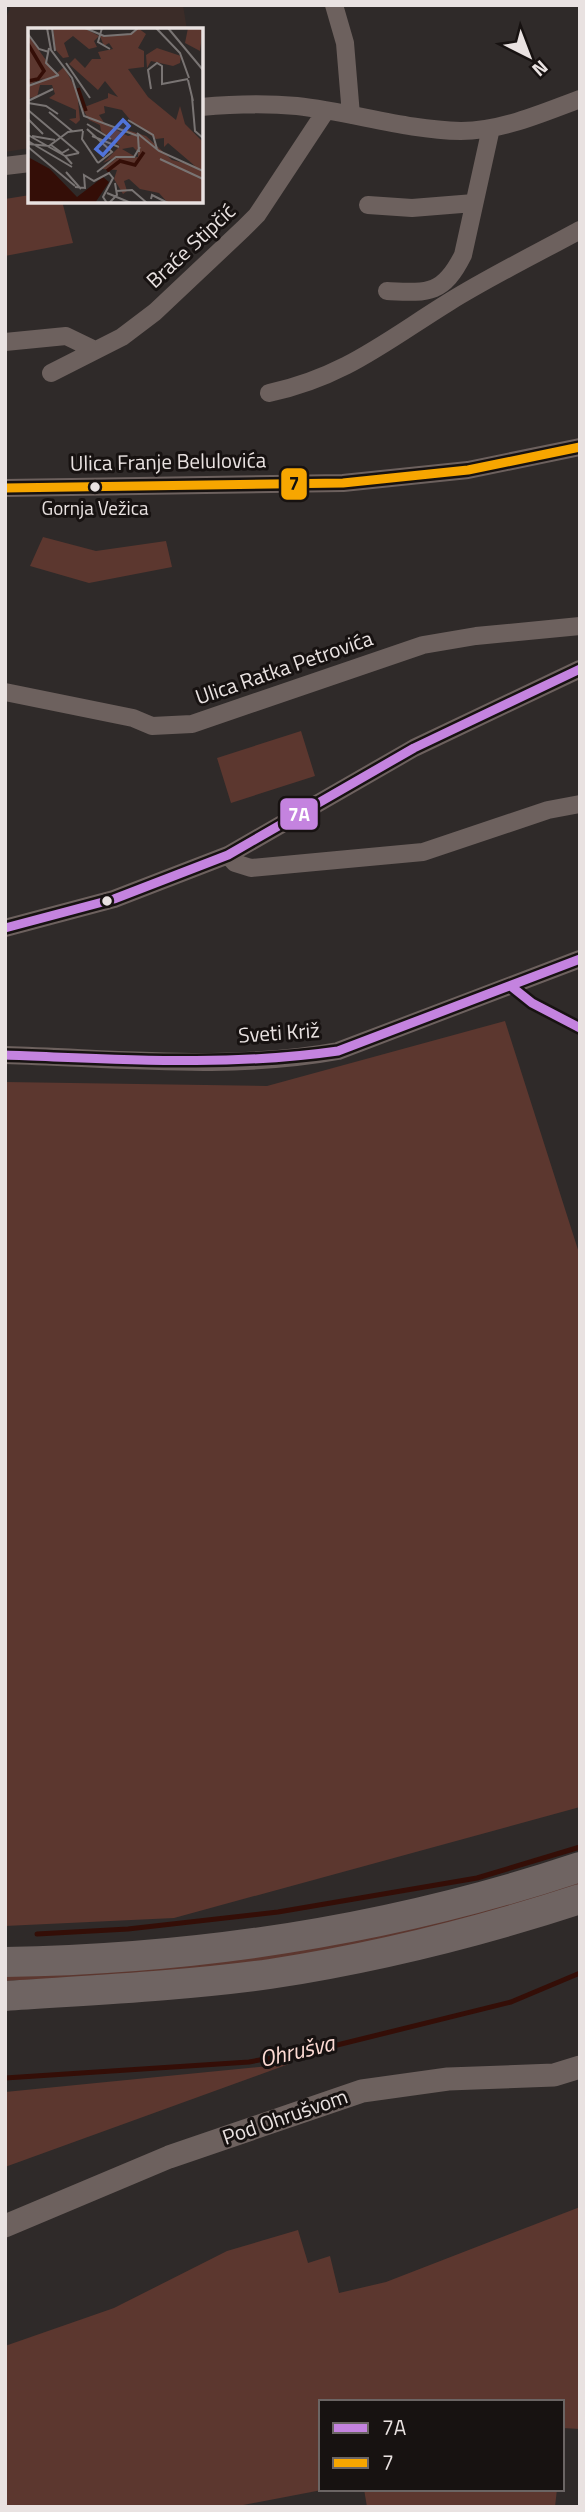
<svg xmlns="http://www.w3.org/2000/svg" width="585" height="2512" font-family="'Titillium Web',sans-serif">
  <rect width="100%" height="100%" fill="#2f2a29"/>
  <path fill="#3b2c28" d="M11,5H183L187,30H30V148L5,152V21Z"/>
  <path fill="#5c372f" d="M30,195V201H62L73,243L5,256V199Z
    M43,537L96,551L166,541L172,567L89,583L30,566Z
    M301,731L315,776L231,803L217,758Z
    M505,1021L580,1256V1807L174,1918L5,1926V1082L267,1086Z
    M580,1880V1886C491,1911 403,1938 312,1953C211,1971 108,1976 5,1981V1975Z
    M289,2064L5,2167V2092Z
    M580,2207V2429L562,2428V2402H321V2489H327L233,2507H5V2346L114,2308L227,2251L298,2230L308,2263L330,2256L339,2293L386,2282Z
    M364,2489H557L555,2507H367Z"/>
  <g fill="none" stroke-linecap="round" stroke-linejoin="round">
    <path stroke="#340e07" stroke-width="5" d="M37,1934L128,1929L278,1912L477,1878L580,1847
      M5,2078L249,2062L325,2048L511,2002L580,1973"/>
    <path stroke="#6d615e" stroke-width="18" d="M334,5L345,43L351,115
      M201,107C233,104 265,103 297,106C352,112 406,130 461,131C502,131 542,113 580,99
      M5,166L30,163
      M368,205L412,208L474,203
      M387,291C428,293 443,295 463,255L491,128
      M5,342L66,336L95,350
      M51,373L122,337L155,312L243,229L257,215L325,112
      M269,393C344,377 386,341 449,302C491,276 536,254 580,230
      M5,488L343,483L468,470L580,447
      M5,692L133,718L152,726L192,724L423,645L476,636L580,626
      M228,855L235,863L251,868L423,852L548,810L580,804
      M5,928L114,899L228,855L414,748L580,669
      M5,1055C115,1058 230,1071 338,1051L580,959"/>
    <path stroke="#6d615e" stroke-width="23" d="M5,2226L169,2157L362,2091L448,2079L554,2075L580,2067"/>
    <path stroke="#6f6462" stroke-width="30" d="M5,1962C201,1959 394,1929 580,1867
      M5,1996C94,1990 182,1986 270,1974C375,1958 479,1932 580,1899"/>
    <g stroke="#171211" stroke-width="14">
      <path id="bus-1" d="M5,928L114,899L228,855L414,748L580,669
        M512,987L532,1003L580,1028
        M5,1055C117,1059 227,1067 338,1051L580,959"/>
    </g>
    <g stroke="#171211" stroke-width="14">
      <path id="bus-2" d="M5,488L343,483L468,470L580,447"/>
    </g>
    <use href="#bus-1" stroke="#c483df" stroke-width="9"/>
    <use href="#bus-2" stroke="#f7a600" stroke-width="9"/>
  </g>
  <g fill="#e9e2e1" stroke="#171211" stroke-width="2.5">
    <circle cx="95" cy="487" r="6"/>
    <circle cx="107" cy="901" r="6"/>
  </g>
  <g text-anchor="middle" stroke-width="6" stroke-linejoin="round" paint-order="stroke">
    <g font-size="19" fill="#e9e2e1" stroke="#171211">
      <text x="95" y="515">Gornja Vežica</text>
    </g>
    <g font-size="21" fill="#e9e2e1" stroke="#171211">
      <text transform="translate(191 246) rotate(-43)" y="7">Braće Stipčić</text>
      <text transform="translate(168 462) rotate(-1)" y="7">Ulica Franje Belulovića</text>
      <text transform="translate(284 668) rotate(-19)" y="7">Ulica Ratka Petrovića</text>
      <text transform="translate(279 1033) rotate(-4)" y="7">Sveti Križ</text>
      <text transform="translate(285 2117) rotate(-19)" y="7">Pod Ohrušvom</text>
    </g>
    <g font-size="23" font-style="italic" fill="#fddbd4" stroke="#171211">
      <text transform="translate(297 2051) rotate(-13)" y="8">Ohrušva</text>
    </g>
  </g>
  <g transform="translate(28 28)">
    <rect width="175" height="175" fill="#2f2a29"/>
    <path d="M25,0H56L71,8L66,13L69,19L61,21L45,8L36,15L41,29L35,30L27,21ZM110,0L118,6L110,20L116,23V39L100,41L120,69L148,92L152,78L157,96L175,114V141H170L175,144V175H140L131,165L112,161L101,151L96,153L99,163L95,166L86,151L89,142L74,141L89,130L110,129V124L105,119L94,121L106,128H90L75,135L92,118L73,103L72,97L61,92L54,80L80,70V65L90,69L77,53L70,62L41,36L47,30L57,40L64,31H73L70,24L85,21L81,15L76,18L72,8L101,6ZM76,78L94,82L104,94L128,111L136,110V119L140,115L167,138L144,132L118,108L93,100L104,107L100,108L77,96L71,87L77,85ZM160,0H175L172,23L157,15ZM0,7L28,46L36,39L49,63L52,92L48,96L41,91L48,90V82L21,70L27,66L24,57H12L9,69L0,70V59L18,49L0,57ZM129,20L153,28L152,35L145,38L123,33L119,40L118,27Z" fill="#5c372f" fill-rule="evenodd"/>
    <path d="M0,129L22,141L49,169L75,149L81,154L67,175H0Z" fill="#340e07"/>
    <path fill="none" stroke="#340e07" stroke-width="3.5" d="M0,16L16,43L10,51L0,53M50,60L58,83M79,143L92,133L107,137L116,124"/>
    <path fill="none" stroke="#797473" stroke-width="2" d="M19,0L23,22L44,50L56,88L110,108L111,124M24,0L27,23M57,0L76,8L103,6L110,0M74,0L70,14L82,21M128,0L152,25L161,50M140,0L175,42M0,6L11,21L21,24M21,20L18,35L30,47M38,35L62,70M160,52L165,73M0,58L31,47M123,61L120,42L129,35L134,38V56L160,51M164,69L167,103L175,110M0,73L25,61M0,75L18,78L30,86M0,82L51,125M21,84L44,103M0,91L15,106M100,92L125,107L129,121M59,96L83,111M59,101L84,124L70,135M55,103L54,111L70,135M109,105L131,123L175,143M0,107L37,128M4,108L27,112M64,108L91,119M0,113L44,139M0,116L21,118L40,104L55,102M23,117L34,125L41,121M0,119L47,158M132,131L175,151M44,136L37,128L51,125M38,144L53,161M69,144L88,129H106L112,119M47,159L57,160L56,147L66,153L81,145L85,150L75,169L79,175M88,163L104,162L119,175M79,165L103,175M123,171L124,167L140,175M81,175L89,167L87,155"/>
    <path fill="#5073da" fill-opacity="0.15" stroke="#5073da" stroke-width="3.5" d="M95,92L101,98L75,127L68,121Z"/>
    <rect width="175" height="175" fill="none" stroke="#e9e2e1" stroke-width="3.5"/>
  </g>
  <g stroke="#171211" stroke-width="2.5">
    <rect x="280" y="467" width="28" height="34" rx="7" fill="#f7a600"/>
    <rect x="279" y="797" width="40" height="34" rx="7" fill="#c483df"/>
  </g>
  <g font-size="19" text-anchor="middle" font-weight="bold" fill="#fff">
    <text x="299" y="821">7A</text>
  </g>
  <g font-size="19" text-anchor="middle" font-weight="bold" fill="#111">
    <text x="294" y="490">7</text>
  </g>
  <rect width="585" height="2512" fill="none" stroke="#e9e2e1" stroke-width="14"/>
  <rect x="319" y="2400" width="245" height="91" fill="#171211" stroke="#6b6564" stroke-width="2"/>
  <rect x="333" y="2423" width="35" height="10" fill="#c483df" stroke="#6b6564" stroke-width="2"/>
  <text x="382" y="2435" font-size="21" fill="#e9e2e1">7A</text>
  <rect x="333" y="2458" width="35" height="10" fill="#f7a600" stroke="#6b6564" stroke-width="2"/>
  <text x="382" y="2470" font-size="21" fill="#e9e2e1">7</text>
  <g transform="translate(529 56) rotate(138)" stroke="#171211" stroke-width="5" paint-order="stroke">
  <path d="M0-5L12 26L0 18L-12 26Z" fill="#e9e2e1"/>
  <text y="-10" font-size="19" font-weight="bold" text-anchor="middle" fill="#e9e2e1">N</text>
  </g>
</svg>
